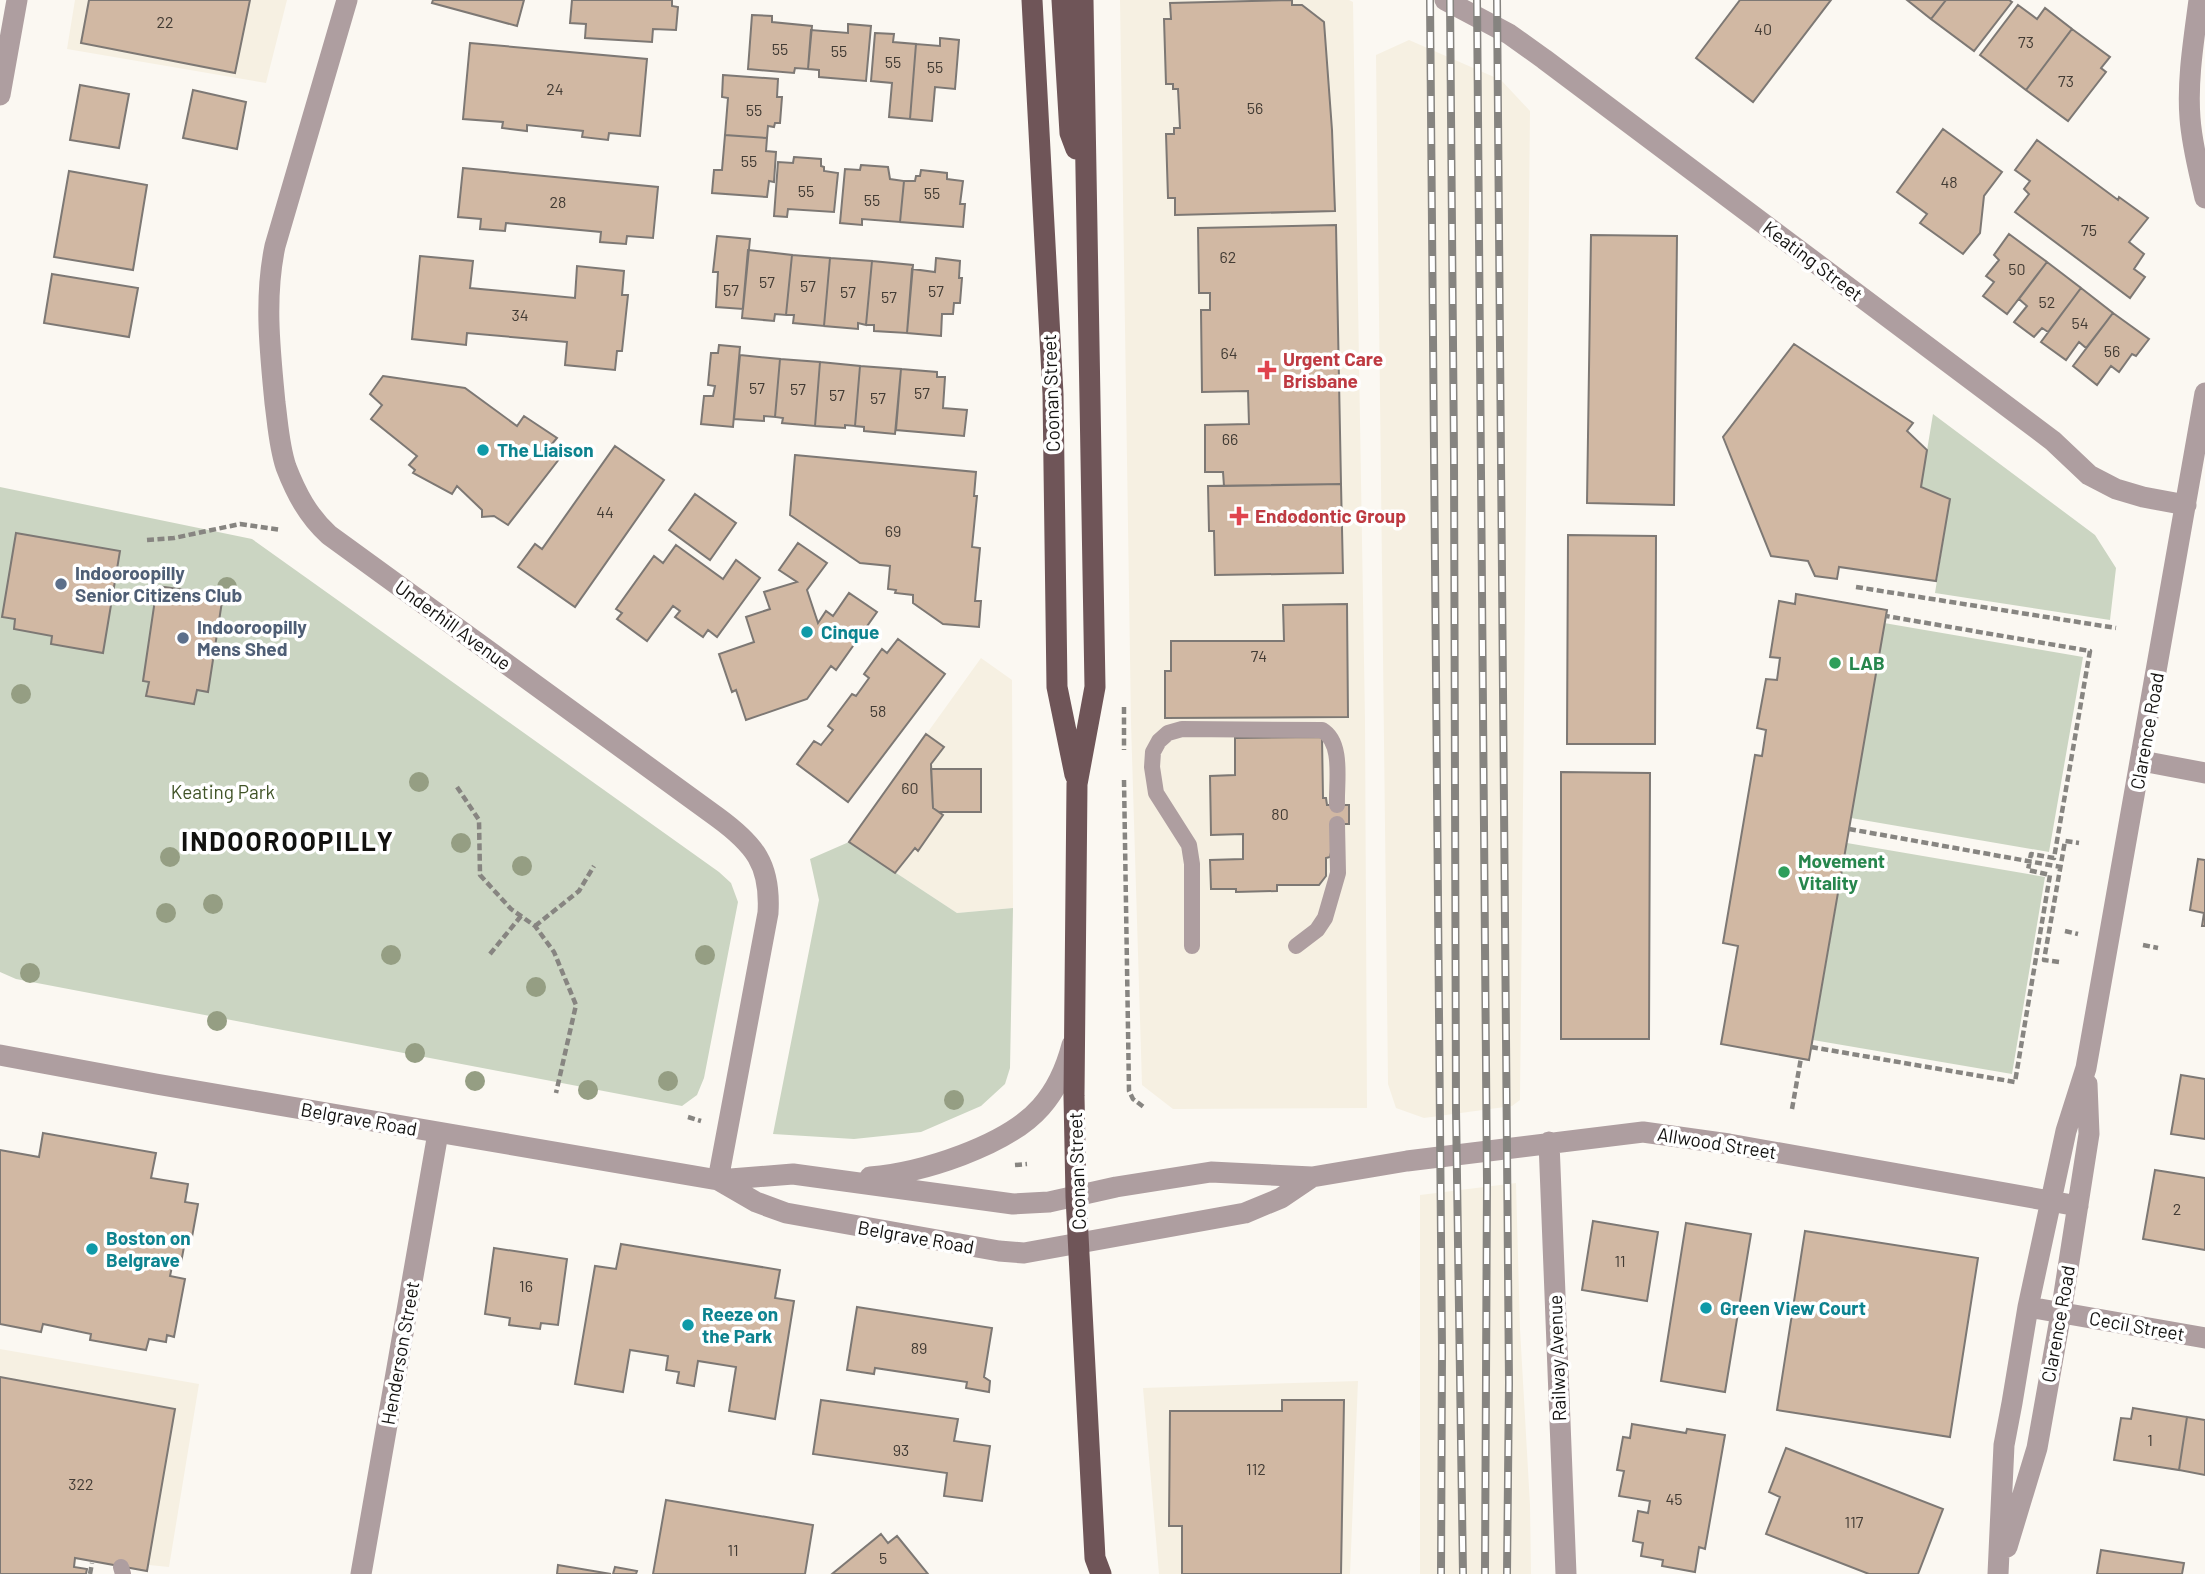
<svg xmlns="http://www.w3.org/2000/svg" width="2205" height="1574" font-family="Barlow,sans-serif">
  <rect width="100%" height="100%" fill="#fbf8f2"/>
  <path fill="#f6f0e2" d="M75,0H287L266,83L67,49Z
    M1120,0H1349L1353,2L1365,720L1367,1108L1173,1109L1142,1085L1131,723Z
    M1409,40L1501,80L1530,111L1520,1100L1512,1106L1424,1118L1396,1108L1388,1084L1376,55Z
    M981,658L1012,680L1013,908L957,913L849,842Z
    M1516,1183L1520,1329L1530,1505L1531,1574H1420V1195Z
    M0,1349L199,1384L169,1567L149,1565L147,1571L76,1559L74,1567L87,1569L86,1574H0Z
    M1358,1381L1350,1574H1159L1143,1388Z"/>
  <path fill="#cbd5c2" d="M1933,414L2095,535L2116,568L2110,620L1935,593L1950,499L1921,487Z
    M0,487L252,539L719,872L731,883L738,902L704,1078L697,1095L682,1106L16,979L0,972Z
    M1884,623L2083,657L2049,852L1851,818Z
    M849,842L957,913L1013,908L1010,1068L1005,1084L981,1106L921,1132L854,1139L773,1134L819,900L810,859Z
    M1847,843L2045,877L2012,1074L1813,1040Z"/>
  <path fill="#d1b8a3" stroke="#7d7874" stroke-width="2" d="M89,0H250L235,73L81,43Z
    M433,0H524L517,26L432,3Z
    M572,0H672V6L678,7L676,30L653,29L652,42L585,38L586,24L570,23Z
    M1292,0V5H1302L1324,22L1332,130L1335,211L1175,215V198H1168L1166,134H1174V128H1180L1178,89H1173V84H1166L1164,19H1171L1170,3Z
    M1740,0H1831L1753,102L1696,58Z
    M1907,0H1946L1931,19Z
    M1946,0H2009L2012,2L1974,51L1931,19Z
    M2018,5L2037,19L2045,8L2072,29L2026,90L1980,55Z
    M752,15L772,16V22L812,26L808,69L795,68L794,73L748,69Z
    M848,24L871,26L866,81L819,77V70L808,69L811,30L848,33Z
    M2072,29L2110,57L2101,68L2106,72L2068,121L2026,90Z
    M875,33L894,34L893,42L916,44L910,119L889,117L892,83L871,81Z
    M940,38L959,40L955,89L935,87L932,121L910,119L916,44L940,46Z
    M470,43L647,59L640,136L609,133L608,140L582,137L583,131L527,125V131L502,128L503,122L463,119Z
    M723,75L778,79L777,97H782L780,123H775L774,127L768,126L767,138L725,135L728,98L722,97Z
    M80,85L129,94L119,148L70,140Z
    M193,90L246,102L237,149L183,138Z
    M1943,129L2002,172L1984,196L1980,233L1963,254L1920,223L1927,214L1897,192Z
    M725,135L767,138L766,151L776,152L774,182L769,181L767,197L712,193L714,170H722Z
    M2037,140L2118,200L2119,197L2148,218L2129,242L2144,254L2134,269L2145,277L2130,298L2015,212L2029,194L2024,189L2030,181L2015,170Z
    M794,157L821,159V166L824,167V171L838,173L834,212L788,209L787,217L774,216L778,162L793,163Z
    M861,165L888,167L890,179L904,181L900,222L862,219V225L840,223L845,169L860,170Z
    M463,168L658,187L653,238L627,236L626,244L600,242L601,232L506,223L505,231L480,229L481,219L458,217Z
    M921,170L947,173V179L963,181L960,204H965L963,227L900,222L904,181H915L916,176H920Z
    M69,171L147,185L133,270L54,257Z
    M1336,225L1341,484L1224,486L1223,472H1205V425L1249,424L1248,391L1202,392L1201,310H1210V293H1199L1198,228Z
    M2009,234L2047,262L2007,314L1983,296L1994,282L1986,276L1999,260L1994,255Z
    M1591,235L1677,236L1674,505L1587,503Z
    M717,236L750,239L743,309L716,307L718,272H713Z
    M748,250L792,255L786,315L775,314L774,321L742,318Z
    M792,255L830,258L824,326L793,323L794,315H786Z
    M420,256L473,261L470,288L575,298L577,266L624,271L622,295H628L622,351H617L615,370L565,365L567,342L467,333L466,345L412,339Z
    M830,258L872,261L866,325L858,323V329L824,326Z
    M936,258L960,261L959,278H962L960,303H954L953,314H942L941,336L907,333L912,269L935,272Z
    M872,261L913,265L907,333L874,331V325H866Z
    M2047,262L2081,288L2048,332L2042,328L2034,337L2014,322L2027,306L2019,299Z
    M52,274L138,288L129,337L44,323Z
    M2081,288L2113,313L2086,348L2079,342L2066,360L2041,342Z
    M2113,313L2149,339L2136,356L2132,354L2119,372L2111,366L2097,385L2073,366Z
    M1794,344L1913,423L1907,431L1927,450L1921,487L1950,499L1936,581L1839,567L1837,579L1815,576L1808,561L1771,556L1723,437Z
    M719,345L740,347L733,427L701,424L704,396H713L715,386L708,385L711,353H718Z
    M740,355L780,359L775,417L764,416V421L734,419Z
    M780,359L820,362L815,426L782,423L783,418L775,417Z
    M820,362L860,366L855,426L845,425V428L815,426Z
    M860,366L901,369L895,434L864,431V427L855,426Z
    M901,369L937,372V377H945L943,408L967,410L964,436L896,430Z
    M383,376L465,388L517,426L524,416L557,438L551,445L563,454L508,525L494,516L482,517V510L457,486L452,494L413,473L415,470L409,465L417,456L371,419L382,405L370,394Z
    M615,446L664,480L575,607L518,567L535,544L542,549Z
    M795,455L976,472L974,496H977L972,547L980,548L975,601H981L979,627L943,624L913,603V595L895,593L896,590L888,589L890,566L860,563L790,515Z
    M1341,484L1343,573L1215,575L1214,531H1209L1208,486Z
    M695,494L736,523L710,560L669,530Z
    M16,533L120,551L103,653L51,644L52,636L14,629L15,619L2,617Z
    M1568,535L1656,536L1655,744H1567Z
    M798,543L827,563L807,590L818,623L826,611L833,616L849,593L877,612L836,670L831,666L807,699L746,720L736,690L732,692L719,654L754,642L746,617L770,609L764,592L797,582L779,570Z
    M676,545L723,579L736,560L760,578L717,637L708,630L703,637L675,617L680,611L673,606L647,641L617,619L622,613L616,609L654,556L663,563Z
    M157,586L223,595L208,692L197,690L194,704L146,696L149,682L143,681Z
    M1796,594L1887,610L1809,1060L1721,1044L1738,946L1723,943L1755,755L1762,756L1766,730L1757,728L1766,679L1777,680L1780,658L1770,657L1779,601L1795,604Z
    M1347,604L1348,717L1165,718V671H1171V641H1284L1283,605Z
    M898,639L945,674L848,802L797,764L814,741L821,745L833,730L828,726L852,694L856,696L869,678L864,674L882,649L887,653Z
    M926,734L944,747L931,764L933,808L943,815L918,851L915,848L895,873L849,842Z
    M1322,737L1323,798H1326L1327,805H1349V824H1337L1330,857L1326,858V876L1319,885H1277V891L1236,892V889H1211L1210,860L1243,859V834L1211,835L1210,776L1235,775V738Z
    M931,769H981V812H939L933,808Z
    M1561,772L1650,773L1649,1039H1561Z
    M2198,859L2205,860V926H2202L2204,913L2190,910Z
    M2181,1075L2205,1079V1139L2171,1134Z
    M43,1133L156,1153L151,1178L188,1184L185,1202L198,1204L192,1237L186,1236L181,1263L173,1262L170,1276L185,1279L174,1337L167,1335L166,1342L149,1339L146,1350L90,1340L91,1334L43,1324L41,1332L0,1324V1150L39,1157Z
    M2155,1170L2205,1178V1250L2143,1239Z
    M1593,1221L1658,1232L1647,1301L1582,1290Z
    M1686,1223L1751,1234L1725,1392L1661,1381Z
    M1805,1231L1978,1258L1950,1437L1777,1410Z
    M621,1244L780,1270L775,1298L794,1301L775,1419L729,1411L736,1367L698,1361L694,1386L677,1383L679,1372L666,1370L668,1356L630,1350L623,1392L575,1384L595,1266L616,1269Z
    M494,1248L567,1259L558,1325L541,1323L540,1329L509,1325L510,1318L485,1314Z
    M857,1307L992,1328L984,1377L990,1381L989,1392L966,1388L967,1382L875,1368L874,1374L847,1370Z
    M0,1377L175,1409L147,1571L75,1558L74,1567L87,1569L86,1574H0Z
    M821,1400L958,1419L954,1441L990,1446L982,1501L944,1496L947,1473L813,1454Z
    M1282,1400H1344L1341,1574H1182V1526H1169L1170,1411H1282Z
    M2133,1408L2187,1417L2179,1470L2114,1460L2121,1418L2131,1419Z
    M2187,1417L2205,1420V1475L2179,1470Z
    M1632,1424L1686,1433L1687,1429L1725,1435L1705,1549L1699,1547L1695,1572L1662,1566L1663,1560L1641,1556L1643,1543L1633,1541L1638,1511L1648,1513L1650,1501L1619,1496L1624,1471L1617,1470L1623,1437L1630,1438Z
    M1786,1448L1943,1509L1918,1574H1869L1766,1534L1780,1497L1769,1492Z
    M666,1500L813,1525L805,1574H653Z
    M881,1534L888,1543L897,1536L928,1574H832Z
    M2101,1550L2184,1563L2182,1574H2097Z
    M558,1565L611,1574H557Z
    M615,1567L637,1571L636,1574H613Z"/>
  <g fill="none" stroke-linecap="round" stroke-linejoin="round">
    <path stroke="#878581" stroke-width="4.5" stroke-dasharray="7 3.5" stroke-linecap="butt" d="M147,540L174,538L240,524L281,530
      M1856,587L2116,628
      M1124,707V750
      M1124,780L1129,1091L1133,1099L1145,1108
      M457,787L479,820L480,875L511,909L535,926L554,952L576,1005L556,1093
      M1849,829L2061,867
      M535,926L579,891L594,866
      M2065,931L2078,934
      M2143,945L2158,948
      M490,954L521,916
      M2059,962L2044,960L2065,841L2079,843
      M1811,1047L2015,1082L2050,875L2028,870L2031,854L2054,858L2090,651L1886,616
      M1792,1109L1801,1058
      M688,1117L701,1121
      M1015,1165L1027,1164
      M90,1574L92,1563"/>
    <path stroke="#ae9ea0" stroke-width="16" d="M1192,946V864L1189,845L1156,793L1152,767L1153,752L1159,741L1168,733L1182,729L1322,730C1344,743 1336,783 1337,805
      M1296,946L1317,930L1325,918L1338,873L1337,824
      M121,1567L123,1574"/>
    <path stroke="#ae9ea0" stroke-width="21" d="M347,0L275,246C264,298 270,351 275,403C278,425 279,446 286,467C296,493 308,516 329,535L717,817C754,844 771,864 768,913L718,1180
      M1445,0L1509,34L1544,59L2053,441L2089,475L2116,489L2143,497L2186,505
      M2199,0C2194,39 2187,79 2190,118C2192,146 2199,171 2205,198
      M0,95L17,0
      M2142,761L2205,773
      M0,1055L156,1084L718,1180L793,1174L1013,1204L1049,1202L1116,1187L1211,1172L1312,1177L1407,1161L1643,1132L1729,1144L2078,1206
      M1549,1142L1566,1574
      M870,1177C921,1173 1007,1146 1041,1107C1057,1089 1066,1068 1072,1045
      M718,1180L756,1202L786,1213L999,1251L1024,1253L1245,1213L1281,1198L1312,1177
      M2028,1307L2205,1338
      M2007,1547L2037,1448L2061,1313L2089,1134L2087,1084
      M361,1574L438,1133
      M1998,1574L2004,1445L2012,1403L2028,1307L2066,1131L2086,1068L2205,393"/>
    <path stroke="#6f5558" stroke-width="21" d="M1032,0L1053,394L1057,687L1075,775
      M1062,0L1070,133L1076,149
      M1083,0L1095,687L1077,784L1074,1096L1076,1197L1095,1558L1101,1574"/>
    <g stroke="#868480" stroke-width="8">
      <path id="rail" d="M1430,0L1442,1351L1441,1574
        M1450,0L1454,458L1456,1110L1463,1574
        M1477,0L1487,1182L1485,1574
        M1497,0L1509,1383L1507,1574"/>
    </g>
    <use href="#rail" stroke="#fff" stroke-width="5" stroke-dasharray="16" stroke-linecap="butt"/>
  </g>
  <g fill="#959e83">
    <circle cx="227" cy="587" r="10"/>
    <circle cx="21" cy="694" r="10"/>
    <circle cx="419" cy="782" r="10"/>
    <circle cx="461" cy="843" r="10"/>
    <circle cx="170" cy="857" r="10"/>
    <circle cx="522" cy="866" r="10"/>
    <circle cx="213" cy="904" r="10"/>
    <circle cx="166" cy="913" r="10"/>
    <circle cx="391" cy="955" r="10"/>
    <circle cx="705" cy="955" r="10"/>
    <circle cx="30" cy="973" r="10"/>
    <circle cx="536" cy="987" r="10"/>
    <circle cx="217" cy="1021" r="10"/>
    <circle cx="415" cy="1053" r="10"/>
    <circle cx="475" cy="1081" r="10"/>
    <circle cx="668" cy="1081" r="10"/>
    <circle cx="588" cy="1090" r="10"/>
    <circle cx="954" cy="1100" r="10"/>
  </g>
  <g fill="#e0444e" stroke="#fff" stroke-width="2.5">
    <path d="M1263.5 359.5h7v7h7v7h-7v7h-7v-7h-7v-7h7z"/>
    <path d="M1235.5 505.5h7v7h7v7h-7v7h-7v-7h-7v-7h7z"/>
  </g>
  <g fill="#0f9aa8" stroke="#fff" stroke-width="2.5">
    <circle cx="483" cy="450" r="7"/>
    <circle cx="807" cy="632" r="7"/>
    <circle cx="92" cy="1249" r="7"/>
    <circle cx="1706" cy="1308" r="7"/>
    <circle cx="688" cy="1325" r="7"/>
  </g>
  <g fill="#5c6f8a" stroke="#fff" stroke-width="2.5">
    <circle cx="61" cy="584" r="7"/>
    <circle cx="183" cy="638" r="7"/>
  </g>
  <g fill="#2e9e5b" stroke="#fff" stroke-width="2.5">
    <circle cx="1835" cy="663" r="7"/>
    <circle cx="1784" cy="872" r="7"/>
  </g>
  <g text-anchor="middle" stroke-width="7" stroke-linejoin="round" paint-order="stroke">
    <g font-size="16" fill="#423b34">
      <text x="165" y="28">22</text>
      <text x="1763" y="35">40</text>
      <text x="2026" y="48">73</text>
      <text x="780" y="55">55</text>
      <text x="839" y="57">55</text>
      <text x="893" y="68">55</text>
      <text x="935" y="73">55</text>
      <text x="2066" y="87">73</text>
      <text x="555" y="95">24</text>
      <text x="1255" y="114">56</text>
      <text x="754" y="116">55</text>
      <text x="749" y="167">55</text>
      <text x="1949" y="188">48</text>
      <text x="806" y="197">55</text>
      <text x="932" y="199">55</text>
      <text x="872" y="206">55</text>
      <text x="558" y="208">28</text>
      <text x="2089" y="236">75</text>
      <text x="1228" y="263">62</text>
      <text x="2017" y="275">50</text>
      <text x="767" y="288">57</text>
      <text x="808" y="292">57</text>
      <text x="731" y="296">57</text>
      <text x="936" y="297">57</text>
      <text x="848" y="298">57</text>
      <text x="889" y="303">57</text>
      <text x="2047" y="308">52</text>
      <text x="520" y="321">34</text>
      <text x="2080" y="329">54</text>
      <text x="2112" y="357">56</text>
      <text x="1229" y="359">64</text>
      <text x="757" y="394">57</text>
      <text x="798" y="395">57</text>
      <text x="922" y="399">57</text>
      <text x="837" y="401">57</text>
      <text x="878" y="404">57</text>
      <text x="1230" y="445">66</text>
      <text x="605" y="518">44</text>
      <text x="893" y="537">69</text>
      <text x="1259" y="662">74</text>
      <text x="878" y="717">58</text>
      <text x="910" y="794">60</text>
      <text x="1280" y="820">80</text>
      <text x="2177" y="1215">2</text>
      <text x="1620" y="1267">11</text>
      <text x="526" y="1292">16</text>
      <text x="919" y="1354">89</text>
      <text x="2150" y="1446">1</text>
      <text x="901" y="1456">93</text>
      <text x="1256" y="1475">112</text>
      <text x="81" y="1490">322</text>
      <text x="1674" y="1505">45</text>
      <text x="1854" y="1528">117</text>
      <text x="733" y="1556">11</text>
      <text x="883" y="1564">5</text>
    </g>
    <g font-size="19" fill="#12110f" stroke="#fff">
      <text transform="translate(1813 261) rotate(37)" y="7">Keating Street</text>
      <text transform="translate(1051 393) rotate(-92)" y="7">Coonan Street</text>
      <text transform="translate(453 625) rotate(36)" y="7">Underhill Avenue</text>
      <text transform="translate(2147 731) rotate(-80)" y="7">Clarence Road</text>
      <text transform="translate(359 1119) rotate(10)" y="7">Belgrave Road</text>
      <text transform="translate(1717 1143) rotate(9)" y="7">Allwood Street</text>
      <text transform="translate(1077 1171) rotate(-92)" y="7">Coonan Street</text>
      <text transform="translate(916 1237) rotate(10)" y="7">Belgrave Road</text>
      <text transform="translate(2058 1324) rotate(-80)" y="7">Clarence Road</text>
      <text transform="translate(2137 1326) rotate(10)" y="7">Cecil Street</text>
      <text transform="translate(400 1353) rotate(-80)" y="7">Henderson Street</text>
      <text transform="translate(1557 1358) rotate(-92)" y="7">Railway Avenue</text>
    </g>
    <g font-size="19" font-weight="bold" fill="#be3a42" stroke="#fff" text-anchor="start">
      <text x="1283" y="366">Urgent Care<tspan x="1283" dy="22">Brisbane</tspan></text>
      <text x="1255" y="523">Endodontic Group</text>
    </g>
    <g font-size="19" font-weight="bold" fill="#0d838f" stroke="#fff" text-anchor="start">
      <text x="497" y="457">The Liaison</text>
      <text x="821" y="639">Cinque</text>
      <text x="106" y="1245">Boston on<tspan x="106" dy="22">Belgrave</tspan></text>
      <text x="1720" y="1315">Green View Court</text>
      <text x="702" y="1321">Reeze on<tspan x="702" dy="22">the Park</tspan></text>
    </g>
    <g font-size="19" font-weight="bold" fill="#4e5e75" stroke="#fff" text-anchor="start">
      <text x="75" y="580">Indooroopilly<tspan x="75" dy="22">Senior Citizens Club</tspan></text>
      <text x="197" y="634">Indooroopilly<tspan x="197" dy="22">Mens Shed</tspan></text>
    </g>
    <g font-size="19" font-weight="bold" fill="#27864d" stroke="#fff" text-anchor="start">
      <text x="1849" y="670">LAB</text>
      <text x="1798" y="868">Movement<tspan x="1798" dy="22">Vitality</tspan></text>
    </g>
    <g font-size="19" fill="#415428" stroke="#fff">
      <text x="223" y="799">Keating Park</text>
    </g>
    <g font-size="26" font-weight="bold" letter-spacing="2" fill="#12110f" stroke="#fff">
      <text x="288" y="851">INDOOROOPILLY</text>
    </g>
  </g>
</svg>
